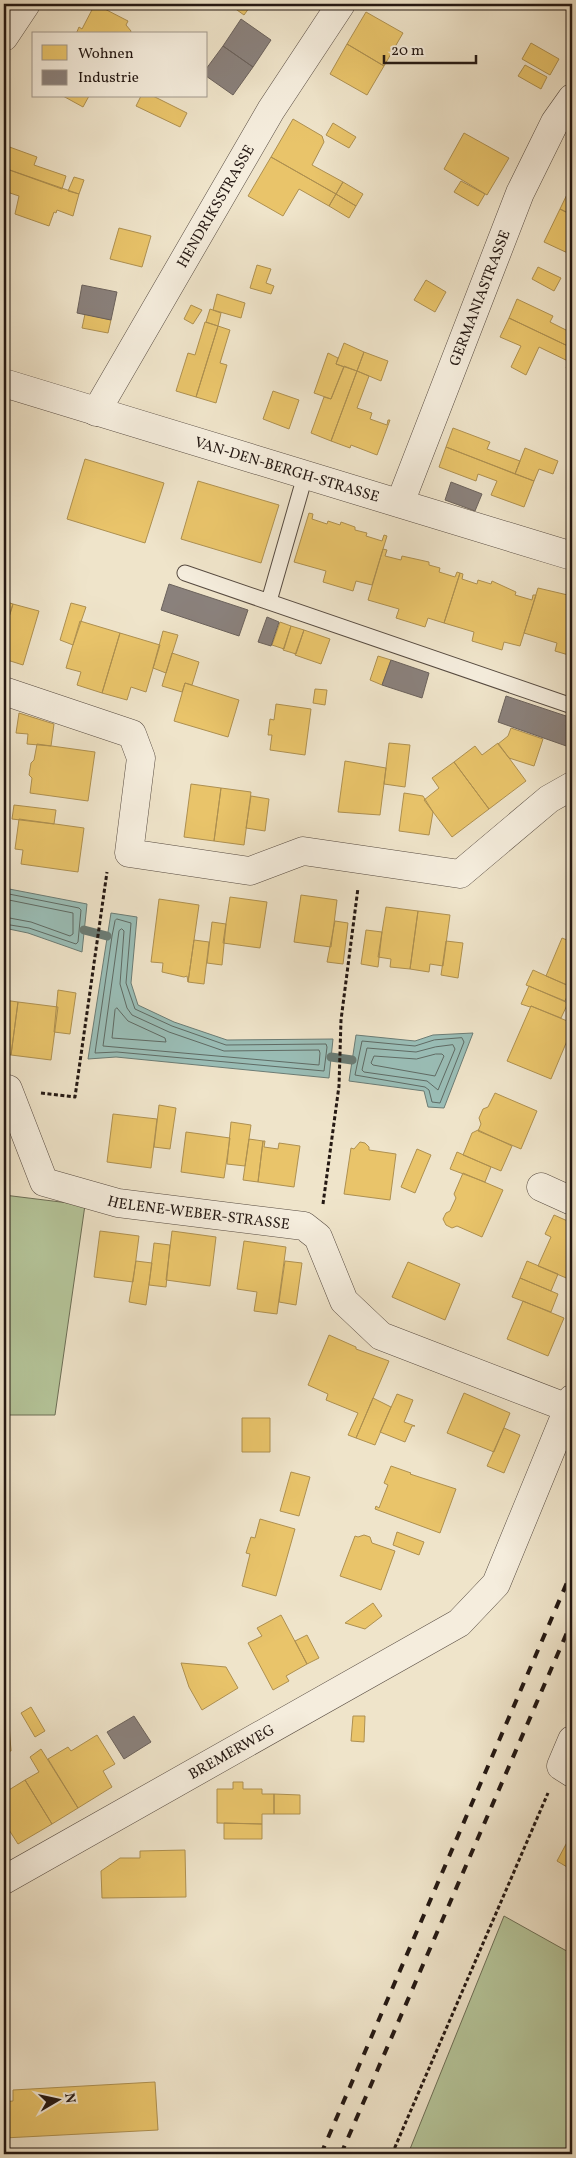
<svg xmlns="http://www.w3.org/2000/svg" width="576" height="2158" font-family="Vollkorn,serif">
  <rect width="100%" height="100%" fill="#efe4ca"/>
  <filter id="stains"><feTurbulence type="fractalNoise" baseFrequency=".004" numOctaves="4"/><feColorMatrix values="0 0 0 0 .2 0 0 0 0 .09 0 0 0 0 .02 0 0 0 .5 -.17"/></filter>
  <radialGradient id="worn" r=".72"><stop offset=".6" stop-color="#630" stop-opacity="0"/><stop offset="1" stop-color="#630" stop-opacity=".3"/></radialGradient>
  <path fill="#b5c59a" stroke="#6c6e56" d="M4,1195L85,1205L55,1415H4Z
    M504,1916L572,1954V2154H408Z"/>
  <path fill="#9abeb7" stroke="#6b7c75" d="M4,888L87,904L82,952L28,933L4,928Z
    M111,913L137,917L131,983L138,1005L174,1022L227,1040L333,1039L329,1078L116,1057L88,1059Z
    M473,1033L444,1108L428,1107L424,1091L349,1081L356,1035L415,1041L433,1035Z"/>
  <path fill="#e9c46a" stroke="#ae9050" d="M95,4L128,21L126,25L131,31L130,34H76L79,27L82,29Z
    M231,4H252L244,15L230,5Z
    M366,12L403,33L384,66L347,44Z
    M531,43L559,59L550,75L522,59Z
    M347,44L384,66L367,95L330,74Z
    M525,65L547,77L541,89L518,76Z
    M63,96H89L83,107Z
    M141,96H153L187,113L180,127L136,106Z
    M293,119L322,136L324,142L312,165L343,182L336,194L271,157Z
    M333,123L356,137L349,148L326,135Z
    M464,133L509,158L487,195L444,169Z
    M4,145L37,157L34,165L66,176L62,189L4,168Z
    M271,157L336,194L329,206L299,189L283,216L248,196Z
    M4,168L79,194L73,216L57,210L56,213L54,212L49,226L15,214L19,196L4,191Z
    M74,177L84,180L79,194L68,191Z
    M461,181L485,194L478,206L454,192Z
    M343,182L363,194L356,206L336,194Z
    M572,184V215L560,209Z
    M336,194L356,206L349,218L329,206Z
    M560,209L572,215V255L544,242Z
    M119,228L151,236L142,267L110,259Z
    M257,265L271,269L266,283L274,286L271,294L250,288Z
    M538,267L561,278L554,291L532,279Z
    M426,280L446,292L435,312L414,300Z
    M217,294L245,303L241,318L213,310Z
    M517,299L553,316L550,322L572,333V348L509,318Z
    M191,305L202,310L193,324L184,319Z
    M210,309L221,313L218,326L206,322Z
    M85,314L111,320L108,333L82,328Z
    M509,318L572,348L570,362L539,347L526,375L511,367L521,346L500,337Z
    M205,322L218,326L196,397L176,391L188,353L195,355Z
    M218,326L230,330L220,363L227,365L216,403L196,397Z
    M344,343L364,352L357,371L336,364Z
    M364,352L388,361L381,381L357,371Z
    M328,353L338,358L336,364L344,367L331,399L314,393Z
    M572,358V371L566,368Z
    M344,366L357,371L331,441L311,433L324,397L331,399Z
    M357,371L369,376L357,408L372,413L370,419L387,425L388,420H390L377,455L351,445L350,448L331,441Z
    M273,391L299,400L289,429L263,419Z
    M453,428L490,442L487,449L520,461L515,474L446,447Z
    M446,447L534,481L524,507L491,495L497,481L478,474L476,481L439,467Z
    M525,448L558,461L553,474L539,469L534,481L515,474Z
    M85,459L164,483L145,543L67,519Z
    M198,481L279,505L261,563L181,539Z
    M309,513L313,514L312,519L327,524L328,521L340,525L341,522L355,527V530L367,533L366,536L382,541L384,535L387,536L372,585L356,581L353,591L323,582L326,571L294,562Z
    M383,549L387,550L385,556L401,560L402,556L429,562V565L440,568L439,572L455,577L457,572L460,573L444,623L428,618L425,627L396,618L399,609L368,600Z
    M460,573L463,574L462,579L477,584L478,580L491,584L492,581L516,592L515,595L532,600L533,595H536L520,646L504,642L502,650L472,641L474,632L444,623Z
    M538,588L572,596V656L555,651L557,643L524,633Z
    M4,601L13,604L4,633Z
    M71,603L86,607L73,645L60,640Z
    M13,604L39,611L23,665L4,659V633Z
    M80,621L120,633L102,693L77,685L81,672L66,668Z
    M280,622L291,626L284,649L272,645Z
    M291,626L304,630L296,654L283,650Z
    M304,630L330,639L321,664L295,655Z
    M163,631L178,635L166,673L153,668Z
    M120,633L160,645L146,692L131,687L127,700L102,693Z
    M172,653L199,662L192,685L185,683L182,692L162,686Z
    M378,656L391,660L382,685L370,680Z
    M185,683L239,700L228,737L174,721Z
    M315,689L327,690L325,705L313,703Z
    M276,704L311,709L305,755L270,750L272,735H268L270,719L274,720Z
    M19,713L54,724L51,746L27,744L28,734L16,733Z
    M511,728L543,739L534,766L509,758L498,744L508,736Z
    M389,743L410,745L405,787L384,784Z
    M498,743L526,781L489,809L454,762L475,746L482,755Z
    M37,744L95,752L88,801L30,793L32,778L29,775L31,763L34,760Z
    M345,761L386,768L380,815L338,812Z
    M454,762L489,809L452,837L424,800L439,788L432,778Z
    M191,784L221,788L214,841L184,837Z
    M221,788L251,792L244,845L214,841Z
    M404,793L423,796L433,812L429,835L399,831Z
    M251,796L269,799L265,831L246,828Z
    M14,805L56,810L54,824L12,819Z
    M19,819L84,828L78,872L21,864L23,850L15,849Z
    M571,833H572V853L568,852L571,846L568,841Z
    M301,895L337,900L331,947L294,942Z
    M230,897L267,902L260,948L223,943Z
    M159,899L199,905L188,982L187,976L184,977L162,972L163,963L151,962Z
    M386,907L418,911L410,969L390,967L391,959L378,957Z
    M418,911L450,915L443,966L430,964L429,972L410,969Z
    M335,921L348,923L343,964L327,962Z
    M212,922L226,924L222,965L207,963Z
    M366,930L382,932L378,967L361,964Z
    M562,938L572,942V987L546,976Z
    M194,940L209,942L204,984L188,982Z
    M446,941L463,943L458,978L441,975Z
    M533,970L571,987L565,1001L526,985Z
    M529,986L568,1003L561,1018L531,1006L530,1007L521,1004Z
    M58,990L76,993L70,1034L54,1032Z
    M4,1000L18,1002L11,1055L4,1054Z
    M18,1002L58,1007L51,1060L11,1055Z
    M531,1006L572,1023V1029L551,1079L507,1061Z
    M495,1093L537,1111L521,1149L478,1131L481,1124L479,1118L483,1109L488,1107Z
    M159,1105L176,1108L170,1149L154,1147Z
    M113,1114L157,1119L151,1168L107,1162Z
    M231,1122L251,1125L245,1166L227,1164Z
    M478,1130L512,1146L501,1171L463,1155L472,1133Z
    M186,1132L230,1138L224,1178L181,1172Z
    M249,1139L263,1141L258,1182L243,1180Z
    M263,1141H265L264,1147L278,1149L279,1143L300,1146L294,1187L258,1182Z
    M360,1142L365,1143L369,1147V1150L396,1154L390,1200L344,1194L351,1148L354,1149Z
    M417,1149L431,1155L415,1193L401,1187Z
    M457,1152L491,1167L485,1182L450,1169Z
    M463,1173L503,1190L482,1237L457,1226L452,1228L446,1225L443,1219L446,1213L450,1211L456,1198L454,1194Z
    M554,1215L572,1223L571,1280L538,1266L551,1237L545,1234Z
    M100,1231L139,1236L133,1282L94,1277Z
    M172,1231L216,1237L210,1286L166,1280Z
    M244,1241L286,1247L277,1314L254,1311L257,1292L237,1289Z
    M154,1243L170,1245L166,1287L149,1285Z
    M136,1261L152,1263L146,1305L129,1302Z
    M285,1261L302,1263L296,1305L279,1302Z
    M527,1261L558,1274L551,1291L520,1278Z
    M408,1262L460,1284L445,1320L392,1297Z
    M520,1278L558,1294L551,1312L512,1297Z
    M523,1301L564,1318L548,1356L507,1339Z
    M329,1335L356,1347V1349L389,1361L356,1438L348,1435L358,1413L326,1400L328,1394L308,1385Z
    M464,1393L510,1413L494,1452L447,1433Z
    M397,1394L413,1400L404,1422L415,1426H412L405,1442L380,1432Z
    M373,1398L391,1407L375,1445L356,1438Z
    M242,1418H270V1452H242Z
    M504,1428L520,1435L504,1473L487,1466Z
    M391,1466L411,1473L410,1474L456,1489L440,1533L375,1509L376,1506L379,1508L388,1485L384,1483Z
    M291,1472L310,1477L299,1516L280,1511Z
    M260,1519L295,1529L276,1596L242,1586L250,1554L246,1553L251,1537L255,1538Z
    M397,1532L424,1542L419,1555L393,1545Z
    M364,1535L370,1537L372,1543L395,1551L381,1590L340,1576L355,1536L358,1537Z
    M373,1603L382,1616L365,1629L345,1623Z
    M281,1615L307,1664L286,1676L289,1681L273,1690L248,1643L262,1636L257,1628Z
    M307,1635L319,1658L307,1664L295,1641Z
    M181,1663L226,1667L238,1688L202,1710L189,1687Z
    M31,1707L45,1731L35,1737L21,1713Z
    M353,1716H365L364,1742L351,1741Z
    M4,1724H9L11,1751L4,1752Z
    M97,1735L115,1764L103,1771L112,1787L78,1808L48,1759L68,1747L71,1751Z
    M41,1749L78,1808L52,1824L25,1780L39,1772L30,1757Z
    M25,1780L52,1824L18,1844L4,1822V1793Z
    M233,1782H243V1789H262V1794H274V1814H262V1824L217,1823V1789H233Z
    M274,1794L300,1795V1814H274Z
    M224,1823L262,1824V1839H224Z
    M572,1833V1870L557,1861Z
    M185,1850L186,1897L102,1898L101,1871L120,1858H140V1851Z
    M155,2082L158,2130L4,2138V2102L13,2101V2090Z"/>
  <path fill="#8a817c" stroke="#6b625c" d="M241,19L271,40L253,67L223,46Z
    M223,46L253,67L233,95L206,76V69Z
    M82,285L117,292L111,320L77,313Z
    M451,482L482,494L475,511L445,500Z
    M169,584L248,610L239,636L161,610Z
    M267,617L279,622L271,646L258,642Z
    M391,660L429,673L422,698L382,685Z
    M506,696L572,718V748L498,722Z
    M134,1716L151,1742L124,1759L107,1732Z"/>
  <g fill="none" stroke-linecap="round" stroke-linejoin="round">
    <path stroke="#5f6b65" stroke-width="1" d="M4,893L79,908L81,910L78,942L76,944L29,928L4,924
      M4,899L73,913V934L70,936L31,922L4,917
      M117,919L131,923L126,983L135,1009L172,1026L226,1045L326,1044L327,1047L324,1071L117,1052L95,1053L112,936L115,921Z
      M122,929L124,931L120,984L127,1008L132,1015L169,1032L224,1051L319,1050L320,1053L319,1065L103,1046L119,931Z
      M117,1008L128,1021L165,1038L166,1042L112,1038L115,1010Z
      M462,1038L464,1042L440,1103L432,1102L429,1090L425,1087L355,1075L362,1041L415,1046L434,1040Z
      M453,1045L455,1049L438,1090L427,1081L364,1072L362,1070L367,1048L416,1052L435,1047Z
      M436,1054H442L444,1056L435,1076L373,1065L371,1063L374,1056L416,1059Z"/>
    <path stroke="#6b7c75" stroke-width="9" d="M84,930L107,936
      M331,1057L352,1060"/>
    <g stroke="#574b41" stroke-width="17">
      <path id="service" d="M185,573L572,706
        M269,601L305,476"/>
    </g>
    <g stroke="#574b41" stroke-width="29">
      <g id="minor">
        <path d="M4,37L26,4"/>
        <path id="s1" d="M4,383L572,556"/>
        <path id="s2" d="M96,412L271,110L341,4"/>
        <path id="s3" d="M400,503L520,193L555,122L572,98"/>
        <path d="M4,691L132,734L141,758L129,853L250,871L303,851L460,874L549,799L572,786"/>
        <path id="s4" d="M4,1088L8,1089L44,1182L118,1203L304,1226L318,1237L344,1301L381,1336L568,1408"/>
        <path d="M541,1187L572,1201"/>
        <path d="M572,1740L561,1766L572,1773"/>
        <path id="s5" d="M4,1880L459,1623L496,1584L572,1399"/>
      </g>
    </g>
    <path stroke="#241813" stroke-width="3" stroke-dasharray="4 2.5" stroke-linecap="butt" d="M41,1093L75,1097L107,872
      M323,1204L339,1086L341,1020L358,888
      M392,2154L548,1793"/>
    <use href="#service" stroke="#f5eddd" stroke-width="15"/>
    <use href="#minor" stroke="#f5eddd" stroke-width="28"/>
    <path stroke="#241813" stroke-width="4" stroke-dasharray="9 9" stroke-linecap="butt" d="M321,2154L572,1571
      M341,2154L572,1621"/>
  </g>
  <g text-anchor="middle" stroke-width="5" stroke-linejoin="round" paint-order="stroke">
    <g font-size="15" fill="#241813" stroke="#f5eddd">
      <text dy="5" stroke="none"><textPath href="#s2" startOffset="238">HENDRIKSSTRASSE</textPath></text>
      <text dy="5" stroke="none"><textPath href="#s3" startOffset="220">GERMANIASTRASSE</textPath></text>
      <text dy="5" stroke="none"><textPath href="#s1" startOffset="296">VAN-DEN-BERGH-STRASSE</textPath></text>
      <text dy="5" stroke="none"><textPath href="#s4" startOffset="262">HELENE-WEBER-STRASSE</textPath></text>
      <text dy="5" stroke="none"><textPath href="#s5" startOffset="261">BREMERWEG</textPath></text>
    </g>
  </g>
  <rect width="576" height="2158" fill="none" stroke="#efe4ca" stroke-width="20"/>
  <rect x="5" y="5" width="566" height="2148" fill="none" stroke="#241813" stroke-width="2.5"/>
  <rect x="10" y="10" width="556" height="2138" fill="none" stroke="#241813"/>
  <rect x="32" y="32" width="175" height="65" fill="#f5eddd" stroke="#a1988c"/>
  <rect x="42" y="45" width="25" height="15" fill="#e9c46a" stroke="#a1988c"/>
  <text x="78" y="58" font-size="15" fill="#241813">Wohnen</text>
  <rect x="42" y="70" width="25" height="15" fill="#8a817c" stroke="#a1988c"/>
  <text x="78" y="82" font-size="15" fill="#241813">Industrie</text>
  <g transform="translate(58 2100) rotate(81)" stroke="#f5eddd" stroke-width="4" paint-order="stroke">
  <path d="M0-4L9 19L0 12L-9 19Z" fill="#241813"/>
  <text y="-8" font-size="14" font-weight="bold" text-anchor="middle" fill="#241813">N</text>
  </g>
  <path d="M384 55v8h92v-8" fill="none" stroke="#241813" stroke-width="2.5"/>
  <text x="391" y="55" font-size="15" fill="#241813" stroke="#f5eddd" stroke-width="4" paint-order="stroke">20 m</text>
  <rect width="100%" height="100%" filter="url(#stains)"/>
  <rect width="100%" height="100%" fill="url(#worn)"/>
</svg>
